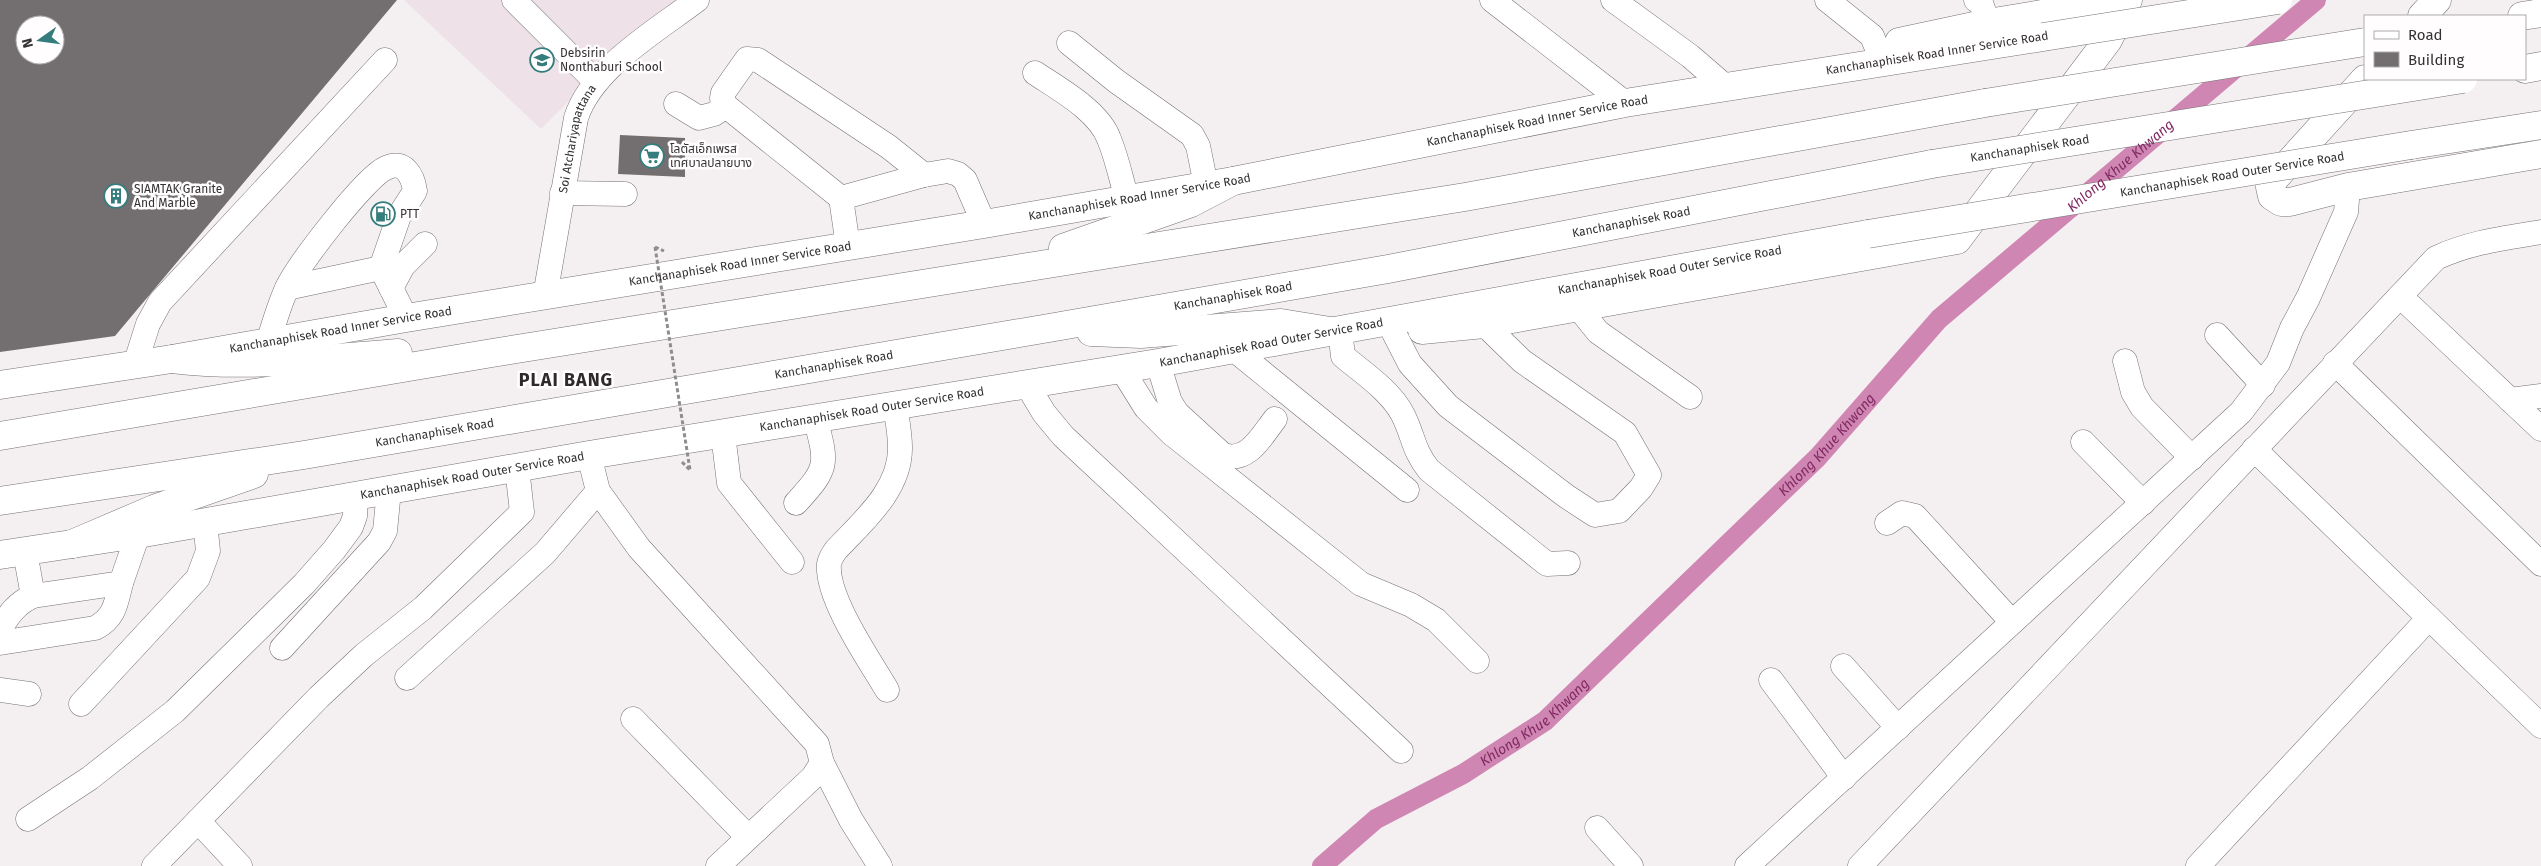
<svg xmlns="http://www.w3.org/2000/svg" width="2541" height="866" font-family="'Fira Sans','Noto Sans Thai',sans-serif">
  <rect width="100%" height="100%" fill="#f4eff1"/>
  <path fill="#eee1e8" d="M404,0H688L586,84L541,129Z"/>
  <g fill="none" stroke-linecap="round" stroke-linejoin="round">
    <path stroke="#d086b2" stroke-width="20" id="s1" d="M1322,866L1376,819L1463,774L1545,721L1818,457L1939,319L2316,0"/>
  </g>
  <path fill="#736f71" fill-rule="evenodd" d="M0,0H397L115,336L0,352ZM25,25H55V55H25Z
    M620,135L685,138V177L618,174Z"/>
  <g fill="none" stroke-linecap="round" stroke-linejoin="round">
    <g stroke="#757173" stroke-width="25">
      <g id="minor">
        <path d="M514,0L596,82"/>
        <path d="M1492,0L1625,103"/>
        <path d="M1613,0L1690,56L1719,81"/>
        <path d="M1827,0L1872,36L1876,46"/>
        <path d="M1976,0L1981,3L1988,23"/>
        <path d="M1069,43L1116,81L1192,135L1198,146L1206,185"/>
        <path d="M1035,73C1059,89 1099,111 1109,139C1117,158 1121,179 1127,199"/>
        <path d="M676,104L699,118L714,114L726,106"/>
        <path d="M562,193L625,194"/>
        <path d="M841,198L726,106L722,98L723,93L747,59L758,60L889,147L924,175"/>
        <path d="M848,246L841,198L924,175L948,171L958,174L965,180L984,224"/>
        <path d="M287,288L381,268"/>
        <path d="M391,288L403,266L425,244"/>
        <path id="s2" d="M545,296L576,118C592,68 656,31 697,0"/>
        <path d="M2400,296L2541,429"/>
        <path d="M1577,306L1598,332L1690,397"/>
        <path d="M1340,330L1343,356C1363,373 1391,391 1403,415C1414,437 1413,450 1429,470L1547,564L1568,563"/>
        <path d="M1394,333L1410,364L1448,406L1566,496L1595,515L1619,511L1641,488L1649,475L1625,433L1522,361L1484,324"/>
        <path d="M2217,335L2263,385"/>
        <path d="M268,342C274,324 279,305 287,288C298,265 365,177 386,168C404,159 413,176 415,191L399,216L381,268L406,318"/>
        <path d="M1232,348L1407,490"/>
        <path d="M2125,361L2133,392L2142,407L2192,458"/>
        <path d="M1158,363L1170,402L1177,413L1223,455C1248,463 1261,437 1275,419"/>
        <path d="M2335,363L2541,564"/>
        <path d="M135,365L148,324L160,302L385,60"/>
        <path d="M1121,368L1146,408L1171,433L1361,584L1411,605L1436,620L1477,661"/>
        <path d="M1026,383L1044,413L1063,436L1401,751"/>
        <path d="M2510,400L2541,396"/>
        <path d="M723,434L729,483L792,562"/>
        <path d="M2083,442L2143,503"/>
        <path d="M2254,449L2541,726"/>
        <path d="M589,455L598,491L639,548L817,744L822,763L813,777L718,866"/>
        <path d="M796,503C828,468 828,465 815,418"/>
        <path d="M1887,523L1902,513L1915,516L2012,622"/>
        <path d="M27,563L33,596L121,583L138,534"/>
        <path d="M0,629C9,614 17,603 33,596"/>
        <path d="M0,643L95,628C115,618 116,603 121,583"/>
        <path d="M282,648L379,542L385,531L389,490"/>
        <path d="M1843,666L1898,728"/>
        <path d="M407,678L545,553L598,491"/>
        <path d="M1771,680L1844,778"/>
        <path d="M0,690L29,694"/>
        <path d="M887,690C870,661 826,598 829,564C830,559 833,554 836,550C862,522 901,490 900,447C900,433 897,419 895,405"/>
        <path d="M81,704L198,578L208,551L205,522"/>
        <path d="M633,719L748,837"/>
        <path d="M822,763L851,820L880,866"/>
        <path d="M28,819L90,778L175,711L304,584L334,550L351,527L355,516L356,496"/>
        <path d="M198,821L240,866"/>
        <path d="M1597,828L1631,866"/>
        <path d="M154,866L319,697L364,655L423,608L522,512L517,468"/>
        <path d="M1747,866L2241,412L2278,363L2292,328L2308,298L2346,212L2348,187"/>
        <path d="M1860,866L2436,258C2470,242 2505,238 2541,232"/>
        <path d="M2198,866L2429,618"/>
      </g>
    </g>
    <g stroke="#757173" stroke-width="29">
      <g id="major">
        <path d="M2422,16L2437,0"/>
        <path d="M1899,42L1988,23L2126,0"/>
        <path d="M2365,79L2275,178L2270,187L2272,196L2281,202H2290L2348,187L2541,154"/>
        <path d="M2411,145L2541,125"/>
        <path d="M1422,330L1484,324L1957,240L2108,40L2128,0"/>
        <path id="s3" d="M0,385L172,359L406,318L984,224L1233,181L1625,103L2043,37"/>
        <path id="s4" d="M0,555L138,534L589,455L1158,363L1868,234"/>
      </g>
    </g>
    <g stroke="#757173" stroke-width="29">
      <g id="highway">
        <path d="M2522,16L2541,13"/>
        <path d="M2525,69L2541,66"/>
        <path d="M1063,248L1191,203L1233,181"/>
        <path d="M1091,332L1141,334L1281,323L1330,331"/>
        <path d="M172,359C248,368 322,359 398,353"/>
        <path d="M0,436L492,353L1465,197L1985,103"/>
        <path id="s5" d="M0,501L304,455L1049,328L1388,269L1932,164"/>
        <path d="M72,544L154,509L254,474"/>
      </g>
    </g>
    <path stroke="#918d8f" stroke-width="3" stroke-dasharray="4 2.5" stroke-linecap="butt" d="M655,247L664,251
      M682,462L690,470"/>
    <use href="#minor" stroke="#fff" stroke-width="24"/>
    <use href="#major" stroke="#fff" stroke-width="28"/>
    <use href="#highway" stroke="#fff" stroke-width="28"/>
    <g stroke="#757173" stroke-width="29" stroke-linecap="butt">
      <g id="major-bridge">
        <path d="M2043,37L2278,0"/>
        <path id="s6" d="M1868,234L2411,145"/>
      </g>
    </g>
    <g stroke="#757173" stroke-width="29" stroke-linecap="butt">
      <g id="highway-bridge">
        <path d="M1985,103L2365,42"/>
        <path id="s7" d="M1932,164L2463,79"/>
      </g>
    </g>
    <path stroke="#918d8f" stroke-width="3" stroke-dasharray="4 2.5" stroke-linecap="butt" d="M655,247L690,470"/>
    <use href="#major-bridge" stroke="#fff" stroke-width="28"/>
    <use href="#highway-bridge" stroke="#fff" stroke-width="28"/>
  </g>
  <defs>
    <g id="school-ring" transform="scale(1.25)"><circle r="9.5" fill="#fffdfe" stroke="#357d7c" stroke-width="1.5"/><path d="M0-5L7-2L0 1L-7-2ZM-4 1L0 2.5L4 1V4Q0 6-4 4Z" fill="#357d7c"/></g>
    <g id="supermarket-ring" transform="scale(1.25)"><circle r="9.5" fill="#fffdfe" stroke="#357d7c" stroke-width="1.5"/><path d="M-6-5.5h2.5l.6 2H6L4.5 2H-2.5L-4.4-4H-6ZM-1.5 3.2a1.3 1.3 0 1 0 .1 0ZM3 3.2a1.3 1.3 0 1 0 .1 0Z" fill="#357d7c"/></g>
    <g id="building-ring" transform="scale(1.25)"><circle r="9.5" fill="#fffdfe" stroke="#357d7c" stroke-width="1.5"/><path d="M-4-6H4V6H1V3H-1V6H-4ZM-2.5-4.3h1.7v1.8h-1.7ZM.8-4.3h1.7v1.8H.8ZM-2.5-1h1.7V.8h-1.7ZM.8-1h1.7V.8H.8Z" fill="#357d7c"/></g>
    <g id="fuel-ring" transform="scale(1.25)"><circle r="9.5" fill="#fffdfe" stroke="#357d7c" stroke-width="1.5"/><path d="M-5.5-6h7V0h2V4h1.3V-2.5L3-4.5l.8-.8L6-3V5H2.5V1h-1V6h-7ZM-4.2-4.7v3.2H.2V-4.7Z" fill="#357d7c"/></g>
  </defs>
  <g fill-rule="evenodd">
    <use href="#school-ring" x="542" y="60"/>
    <use href="#supermarket-ring" x="652" y="156"/>
    <use href="#building-ring" x="116" y="196"/>
    <use href="#fuel-ring" x="383" y="214"/>
  </g>
  <g text-anchor="middle" stroke-width="5" stroke-linejoin="round" paint-order="stroke">
    <g font-size="12" fill="#333132" stroke="#fffdfe" text-anchor="start">
      <text x="560" y="57">Debsirin<tspan x="560" dy="14">Nonthaburi School</tspan></text>
      <text x="670" y="153">โลตัสเอ็กเพรส<tspan x="670" dy="14">เทศบาลปลายบาง</tspan></text>
      <text x="134" y="193">SIAMTAK Granite<tspan x="134" dy="14">And Marble</tspan></text>
      <text x="400" y="218">PTT</text>
    </g>
    <g font-size="12" fill="#333132" stroke="#fffdfe">
      <text transform="translate(1937 53) rotate(-9)" y="4">Kanchanaphisek Road Inner Service Road</text>
      <text dy="4" stroke="none"><textPath href="#s3" startOffset="1560">Kanchanaphisek Road Inner Service Road</textPath></text>
      <text dy="4" stroke="none"><textPath href="#s2" startOffset="161">Soi Atchariyapattana</textPath></text>
      <text dy="4" stroke="none"><textPath href="#s7" startOffset="99">Kanchanaphisek Road</textPath></text>
      <text dy="4" stroke="none"><textPath href="#s6" startOffset="369">Kanchanaphisek Road Outer Service Road</textPath></text>
      <text dy="4" stroke="none"><textPath href="#s3" startOffset="1155">Kanchanaphisek Road Inner Service Road</textPath></text>
      <text dy="4" stroke="none"><textPath href="#s5" startOffset="1655">Kanchanaphisek Road</textPath></text>
      <text dy="4" stroke="none"><textPath href="#s3" startOffset="750">Kanchanaphisek Road Inner Service Road</textPath></text>
      <text dy="4" stroke="none"><textPath href="#s4" startOffset="1694">Kanchanaphisek Road Outer Service Road</textPath></text>
      <text dy="4" stroke="none"><textPath href="#s5" startOffset="1250">Kanchanaphisek Road</textPath></text>
      <text dy="4" stroke="none"><textPath href="#s3" startOffset="345">Kanchanaphisek Road Inner Service Road</textPath></text>
      <text dy="4" stroke="none"><textPath href="#s4" startOffset="1289">Kanchanaphisek Road Outer Service Road</textPath></text>
      <text dy="4" stroke="none"><textPath href="#s5" startOffset="845">Kanchanaphisek Road</textPath></text>
      <text dy="4" stroke="none"><textPath href="#s4" startOffset="884">Kanchanaphisek Road Outer Service Road</textPath></text>
      <text dy="4" stroke="none"><textPath href="#s5" startOffset="440">Kanchanaphisek Road</textPath></text>
      <text dy="4" stroke="none"><textPath href="#s4" startOffset="479">Kanchanaphisek Road Outer Service Road</textPath></text>
    </g>
    <g font-size="14" font-style="italic" fill="#802a63" stroke="#fffdfe">
      <text dy="5" stroke="none"><textPath href="#s1" startOffset="1068">Khlong Khue Khwang</textPath></text>
      <text dy="5" stroke="none"><textPath href="#s1" startOffset="662">Khlong Khue Khwang</textPath></text>
      <text dy="5" stroke="none"><textPath href="#s1" startOffset="258">Khlong Khue Khwang</textPath></text>
    </g>
    <g font-size="18" font-weight="bold" letter-spacing="1" fill="#2e2a2c" stroke="#fffdfe">
      <text x="566" y="386">PLAI BANG</text>
    </g>
  </g>
  <rect x="2364" y="15" width="162" height="65" fill="#fffdfe" stroke="#adabac"/>
  <rect x="2374" y="31" width="25" height="8" fill="#ffffff" stroke="#adabac"/>
  <text x="2408" y="40" font-size="15" fill="#333132">Road</text>
  <rect x="2374" y="52" width="25" height="15" fill="#736f71" stroke="#adabac"/>
  <text x="2408" y="65" font-size="15" fill="#333132">Building</text>
  <g transform="translate(40 40) rotate(256)"><circle r="24" fill="#fffdfe" stroke="#adabac"/>
  <path d="M0-4L9 19L0 12L-9 19Z" fill="#357d7c"/>
  <text y="-8" font-size="14" font-weight="bold" text-anchor="middle" fill="#333132">N</text>
  </g>
</svg>
